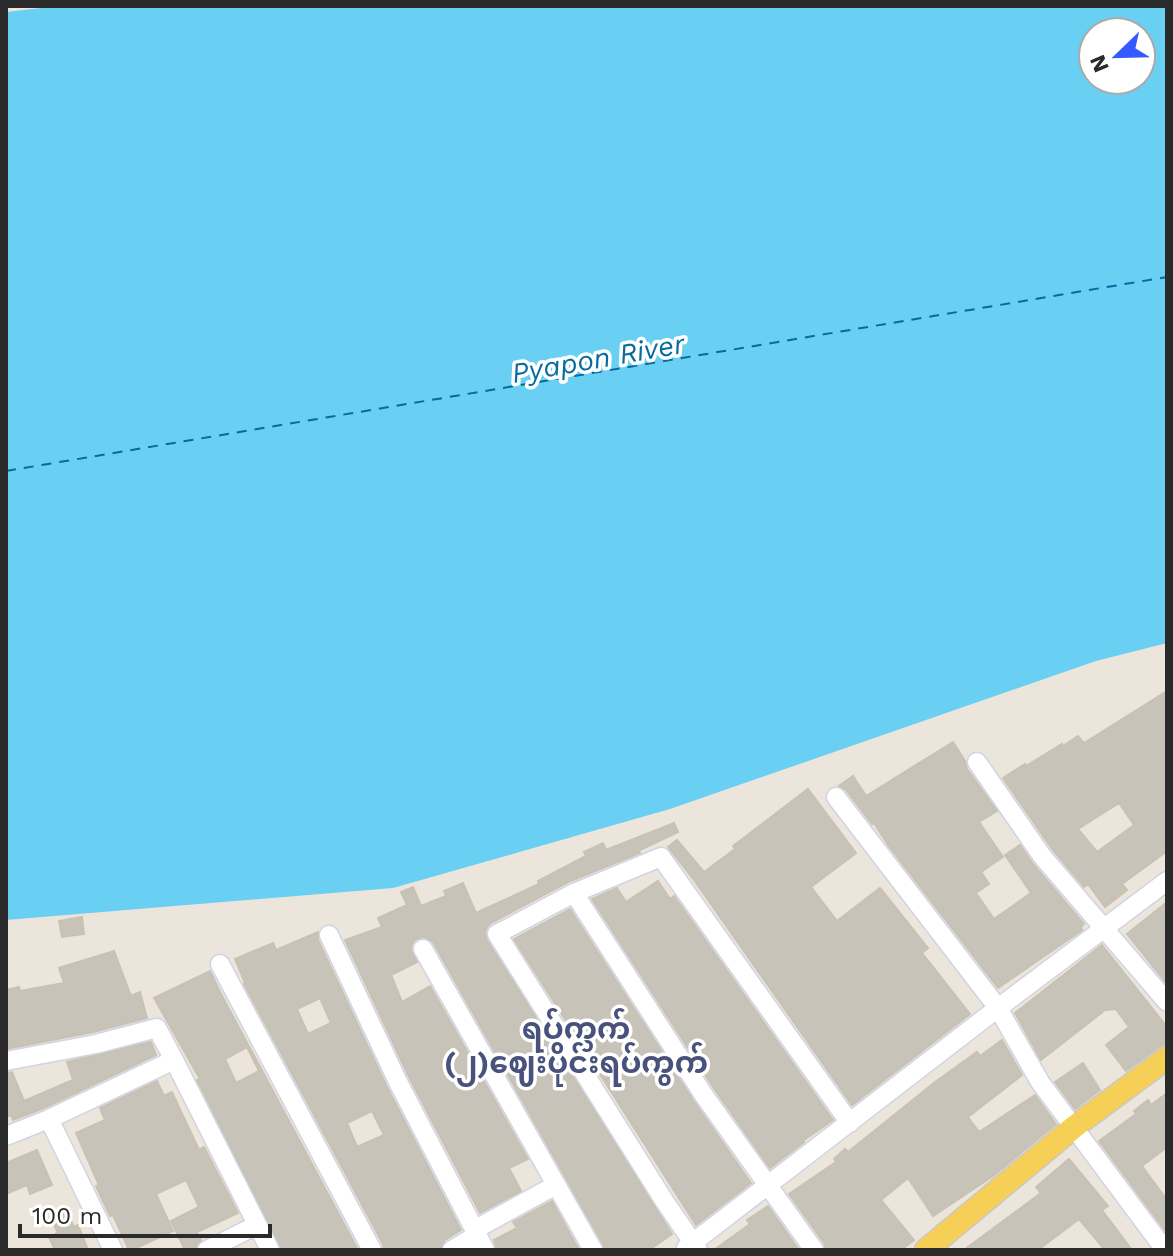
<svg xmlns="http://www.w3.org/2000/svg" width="1173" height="1256" font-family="'Work Sans','Noto Sans Myanmar',sans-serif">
  <rect width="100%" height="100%" fill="#ece5db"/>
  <path fill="#69cff3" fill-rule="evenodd" d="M59,6H1167V643L1096,661L670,809L393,888L6,920V12ZM1093,32H1141V80H1093Z"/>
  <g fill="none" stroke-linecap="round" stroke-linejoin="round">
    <path stroke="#086b9f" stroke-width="2" stroke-dasharray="10 8" stroke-linecap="butt" d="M6,471L1167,277"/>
  </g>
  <path fill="#c7c3b9" stroke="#c8c1b4" stroke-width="2" fill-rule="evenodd" d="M1167,691V851L1122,884L1127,890L1105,907L1088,884L1084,887L1052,849L1003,778L1025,764L1026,766L1062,744L1063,746L1078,736L1084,743ZM1119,803L1134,825L1097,852L1078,829Z
    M953,742L965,761L967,769L997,811L979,822L1003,857L981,872L989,884L976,893L994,919L1031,893L1005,855L1020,845L1033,864L1084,924L1081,927L1082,930L1075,935L998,988L888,845L874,823L872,824L846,790L839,786L853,776L866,796Z
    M808,789L856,853L811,887L837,921L880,888L928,948L922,953L970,1014L852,1105L694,880L668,847L677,840L704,872L735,849L733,846Z
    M674,823L678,832L638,851L640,853L568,882L491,923L487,927L485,933L487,940L672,1234L649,1250H605L603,1244L433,942L424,937L416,939L412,944L411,950L417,962L391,975L402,1002L430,986L528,1159L509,1168L521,1191L480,1213L409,1077L345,940L382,927L378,918L407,905L401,892L413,887L421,906L446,896L444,891L463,883L476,913L539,884L538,881L586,856L584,852L603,843L606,850Z
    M658,881L670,899L674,896L833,1120L804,1140V1142L770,1168L713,1087L592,899L617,888L626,902Z
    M1167,902V984L1127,934Z
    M570,909L693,1100L751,1183L696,1225L514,939Z
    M82,917L84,934L62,937L59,921Z
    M318,932V940L387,1087L461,1230L445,1240L440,1250H384L383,1244L244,984L245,983L235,959L273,943L276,950ZM320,998L331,1023L308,1034L297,1009ZM372,1111L384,1135L357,1147L347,1123Z
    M1102,945L1167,1027V1043L1159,1047L1126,1071L1106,1045L1129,1027L1116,1009L1105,1010L1041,1060L1015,1013Z
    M114,951L131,996L140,992L147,1018L93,1032L6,1049V990L19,987L20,991L64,983L59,968Z
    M210,971L221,994L358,1250H282L197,1080L200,1079L154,998ZM247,1047L259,1071L236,1083L225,1059Z
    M1002,1040L1022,1075L968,1117L979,1132L1035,1095L1056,1124L993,1176L933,1216L908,1178L881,1200L914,1240L901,1250H826L824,1243L789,1194L836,1162L834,1159L845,1149L848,1152L935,1082L977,1052L980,1056Z
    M151,1042L156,1055L44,1108L13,1120L11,1115L6,1117V1073L12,1072L24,1101L73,1080L67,1062Z
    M1083,1063L1100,1090L1075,1109L1055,1082Z
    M157,1081L164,1096L172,1092L199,1150L204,1147L238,1213L197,1232L201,1240L197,1244L195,1250H185L171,1221L199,1207L186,1180L156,1194L173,1231L132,1250H129L113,1215L110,1216L96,1186L99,1185L76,1133L105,1120L100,1108Z
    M1167,1093V1147L1142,1166L1167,1200V1233L1099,1141L1136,1114L1134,1111L1148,1100L1151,1105Z
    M37,1150L52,1185L30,1194L27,1185L6,1194V1163Z
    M1069,1159L1108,1206L1102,1210L1132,1250H1105L1079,1219L1038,1250H964L1041,1193L1036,1187Z
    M552,1201L579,1250H497L494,1240L517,1228L513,1222Z
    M768,1206L799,1250H714L750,1224L747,1220Z
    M65,1210L74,1227L78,1225L88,1250H55L49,1237L58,1233L50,1217Z"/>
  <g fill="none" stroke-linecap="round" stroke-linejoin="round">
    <g stroke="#d0d4e3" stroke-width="21">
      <path id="minor" d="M977,762L1042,856L1167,1002
        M836,797L998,1008L1040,1082L1165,1250
        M574,893L703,1094L814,1250
        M329,935L398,1082L485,1250
        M423,949L593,1250
        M220,964L372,1250
        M6,1061L96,1044L157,1028L174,1060
        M49,1119L113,1250
        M6,1136L49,1119L174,1060L270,1250
        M474,1230L556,1185
        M686,1248L998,1008L1167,881
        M207,1250L257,1225
        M452,1250L477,1235
        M698,1250L665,1202L497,934L574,893L661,857L850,1123"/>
    </g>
    <g stroke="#c8c8c8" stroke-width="25">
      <path id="major" d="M926,1250L1074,1127L1167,1058"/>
    </g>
    <use href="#minor" stroke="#fff" stroke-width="18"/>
    <use href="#major" stroke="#f6d056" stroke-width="22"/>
  </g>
  <g text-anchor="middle" stroke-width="7" stroke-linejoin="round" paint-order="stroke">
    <g font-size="28" font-style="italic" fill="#086b9f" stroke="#fff">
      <text transform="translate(598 358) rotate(-10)" y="10">Pyapon River</text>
    </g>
    <g font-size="30" font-weight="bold" fill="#48527c" stroke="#fff">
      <text x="576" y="1039">ရပ်ကွက်<tspan x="576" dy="34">(၂)ဈေးပိုင်းရပ်ကွက်</tspan></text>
    </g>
  </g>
  <rect width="1173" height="1256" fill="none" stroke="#2a2a2a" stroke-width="16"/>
  <g transform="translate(1117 56) rotate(247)"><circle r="38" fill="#ffffff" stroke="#aaaaaa" stroke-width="2"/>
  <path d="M0-6L14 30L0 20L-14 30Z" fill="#355bff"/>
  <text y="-12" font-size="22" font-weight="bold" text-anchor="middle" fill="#2a2a2a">N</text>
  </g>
  <path d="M20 1224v12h250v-12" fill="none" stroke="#2a2a2a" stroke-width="4"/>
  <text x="32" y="1224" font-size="24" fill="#2a2a2a" stroke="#ffffff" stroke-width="6" paint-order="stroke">100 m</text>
</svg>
